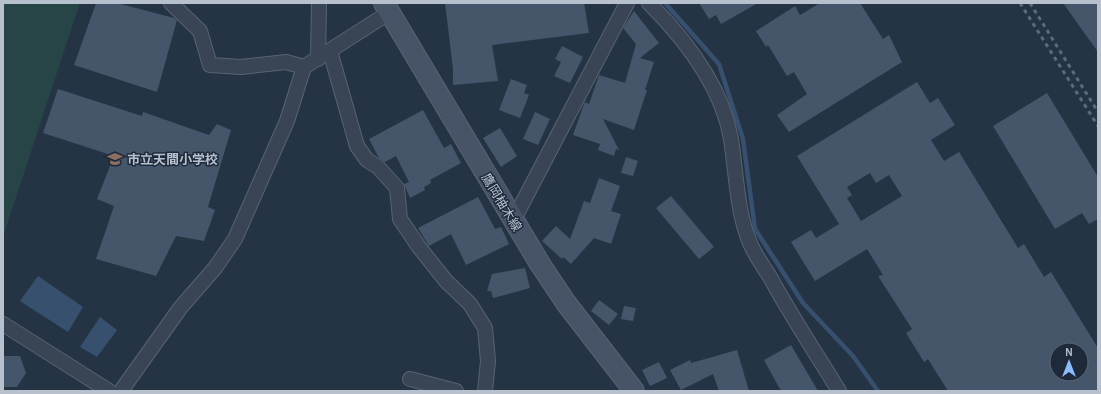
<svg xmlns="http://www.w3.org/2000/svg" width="1101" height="394" font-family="Karla,'Noto Sans JP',sans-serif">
  <rect width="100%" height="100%" fill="#243445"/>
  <path fill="#274446" d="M3,3H80L3,237Z"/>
  <path fill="#37506e" d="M38,276L83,307L68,332L20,301Z
    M100,317L117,330L97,357L80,347Z"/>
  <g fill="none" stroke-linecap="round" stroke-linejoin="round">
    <path stroke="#37506e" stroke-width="4.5" d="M665,3L719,64L743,139L755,229L803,303L853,356L878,391"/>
  </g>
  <path fill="#46566a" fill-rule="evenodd" d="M96,3H117L174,18L177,20L157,92L74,65Z
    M445,3H584L589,33L492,45L498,81L453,85V69Z
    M699,3H758L721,24L716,15L709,19Z
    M820,3H860L883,39L889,35L902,62L789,132L777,115L807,94L794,72L787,76L768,45L766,47L756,31L795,6L800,15Z
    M1063,3H1098V52Z
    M634,11L659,43L640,58L654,62L645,90H647L634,130L603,119L619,150L616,149L614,156L598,150L600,144L573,135L584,104L585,102L589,104L599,75L625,83L636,44L623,28Z
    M562,46L583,57L570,83L554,76L561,62L555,59Z
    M511,79L527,85L524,93L529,95L520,118L499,110Z
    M917,82L930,103L938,98L955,125L931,140L944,161L959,152L1018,248L1024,244L1044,277L1051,272L1098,348V391H948L928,359L924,362L906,333L912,329L878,276L883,275L867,249L815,281L791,242L811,230L816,238L839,224L797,156ZM870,173L876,183L889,175L902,196L861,221L847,198L852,195L847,187ZM1057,350H1081V374H1057Z
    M58,89L142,116L143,112L209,135L217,124L231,130L208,207L215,210L204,241L176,236L156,276L96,259L114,206L97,199L114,156L43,133Z
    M1047,93L1098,177V219L1089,224L1082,213L1055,229L993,126Z
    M423,110L444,148L451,144L461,163L430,180L431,183L424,187L425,190L410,198L404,184L409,182L396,156L385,162L379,158L369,139Z
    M535,112L550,119L538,145L523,139Z
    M500,128L517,156L501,167L483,138Z
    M626,157L638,161L633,176L621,173Z
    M599,178L620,186L611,211L621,214L611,244L594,238L571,264L563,257L562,259L542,241L556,226L570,239L584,201L590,203Z
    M671,196L714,247L699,259L656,208Z
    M478,197L495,229L501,227L509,244L466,265L451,234L429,246L418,228Z
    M525,268L530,288L493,298L491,291H487L492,274Z
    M599,300L618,314L609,325L591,311Z
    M624,306L636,308L633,321L621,319Z
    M791,345L818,391H781L764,360Z
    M737,350L749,391H719L713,374L681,390L670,370L690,360L691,363Z
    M3,356H20L26,373L17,387H3Z
    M659,362L667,378L650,386L642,370Z"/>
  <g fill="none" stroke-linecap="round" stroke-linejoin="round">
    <g stroke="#586372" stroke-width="16">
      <path id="street" d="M171,3L200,31L210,65L241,67L286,62L304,67
        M649,3C686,40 722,86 731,139C736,171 737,213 750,243C755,255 763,266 770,277C791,316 816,353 839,391
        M330,51L357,146L367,160L378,167L397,188L400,219L419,247L446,281L470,304L485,328L488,361L485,391
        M318,59L319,3
        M513,221L627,3
        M3,324L109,391
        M410,379L456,391
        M121,391L181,307L215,268L235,239L287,121L304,67L390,12"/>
    </g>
    <g stroke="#586372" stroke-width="22">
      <path id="secondary" d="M384,3L540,264L566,303L634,391"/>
    </g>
    <use href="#street" stroke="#394554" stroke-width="14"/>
    <use href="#secondary" stroke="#475468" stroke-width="20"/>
    <path stroke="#5b6a7c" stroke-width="3" stroke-dasharray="4 4" stroke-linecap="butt" d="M1020,3L1098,126
      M1030,3L1098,112"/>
  </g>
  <defs>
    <g id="school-bare" transform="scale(1.2)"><path d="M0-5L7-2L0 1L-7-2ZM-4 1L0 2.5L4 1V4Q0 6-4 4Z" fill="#8d6e63" stroke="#1e2a3a" stroke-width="2.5" paint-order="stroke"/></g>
  </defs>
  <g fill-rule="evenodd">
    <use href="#school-bare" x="115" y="159"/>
  </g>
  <g text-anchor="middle" stroke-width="3" stroke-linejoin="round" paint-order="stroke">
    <g font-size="13" font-weight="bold" fill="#b7c1ce" stroke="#1e2a3a" text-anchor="start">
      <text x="127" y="164">市立天間小学校</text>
    </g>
    <g font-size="13" fill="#b7c1ce" stroke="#1e2a3a">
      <text transform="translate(502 202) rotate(59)" y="5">鷹岡柚木線</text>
    </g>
  </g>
  <rect width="1101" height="394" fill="none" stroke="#b7c1ce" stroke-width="8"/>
  <g transform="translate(1069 362)"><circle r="19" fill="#1e2a3a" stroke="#5b6675"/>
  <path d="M0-3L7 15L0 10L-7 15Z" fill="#8bbcff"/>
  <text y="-6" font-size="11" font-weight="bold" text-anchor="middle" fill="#b7c1ce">N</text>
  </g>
</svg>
